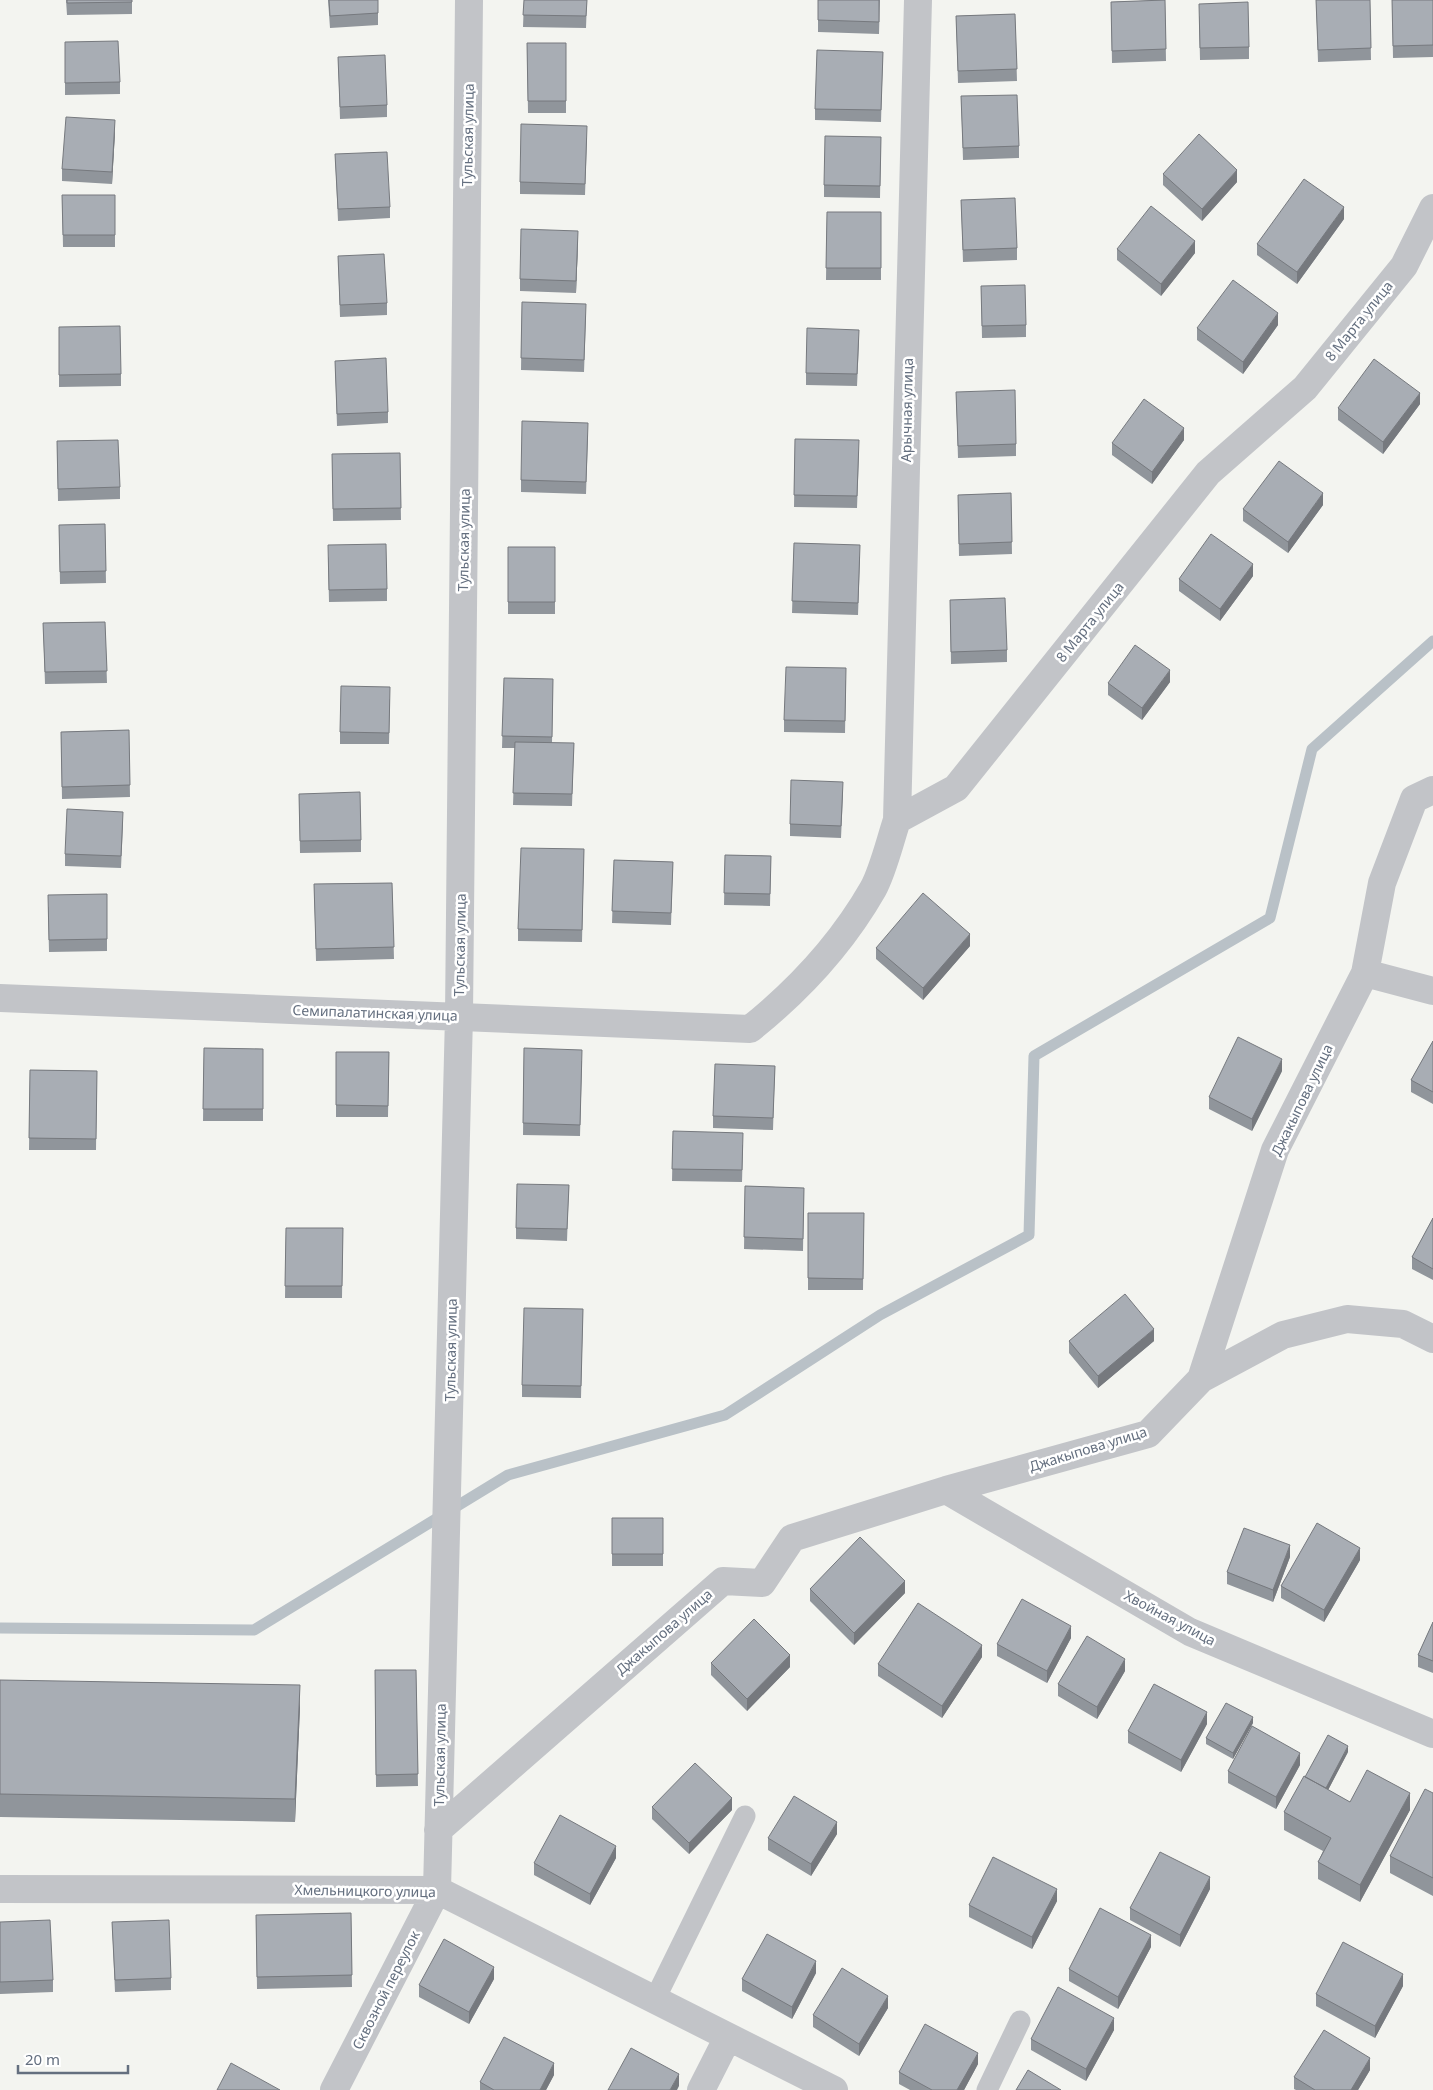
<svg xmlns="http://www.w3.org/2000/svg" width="1433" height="2090" font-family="'Noto Sans',sans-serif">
  <rect width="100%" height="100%" fill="#f3f4f0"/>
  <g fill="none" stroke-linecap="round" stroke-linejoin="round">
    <path stroke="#b9c1c7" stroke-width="11" d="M0,1628L254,1630L508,1475L725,1415L880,1315L1029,1235L1034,1056L1270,918L1312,749L1433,641"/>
    <path stroke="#c2c4c8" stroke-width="21" d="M655,1999L745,1816
      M987,2090L1020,2021"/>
    <path stroke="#c2c4c8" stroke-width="28" d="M897,820L918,0
      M1365,973L1433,991
      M0,998L750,1029C800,989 841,945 873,889C883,871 890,841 897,820L956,788L1208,473L1305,388L1404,266L1433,208
      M1201,1379L1283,1335L1347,1319L1403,1324L1433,1339
      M946,1490L1190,1632L1433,1734
      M438,1830L723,1581L762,1583L792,1538L946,1490L1148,1434L1201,1379L1275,1150L1365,973L1382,883L1414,799L1433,790
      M0,1889L437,1890L834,2090
      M334,2090L437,1890L459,1016L469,0
      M701,2090L728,2037"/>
  </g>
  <path fill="#90959b" d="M66,0H132V14L67,15Z
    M328,0H378V25L330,28Z
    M524,0H587L586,28L523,27Z
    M818,0H880L879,34L818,32Z
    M1165,0L1166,61L1112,63L1111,2Z
    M1316,0H1370L1371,60L1318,62Z
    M1392,0H1433V57L1393,58Z
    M1015,14L1017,81L958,83L956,16Z
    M1199,16L1249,47V59L1200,60Z
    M65,42L120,82V94L65,95Z
    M527,43H566V113H528Z
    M883,52L881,122L815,120V109Z
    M338,57L387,105V117L340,119Z
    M961,96L1019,146V158L963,160Z
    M115,132L112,184L62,181V169Z
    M881,137L880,198L824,197V185Z
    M587,138L585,195L520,194V182Z
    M335,154L390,207V218L338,221Z
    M1163,174L1237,182L1202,221L1163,185Z
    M62,195H115V247H63Z
    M961,200L1017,248V260L963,262Z
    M827,212H881V280H826Z
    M1344,219L1297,284L1257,255V244Z
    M578,243L576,293L520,291V279Z
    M1117,249L1195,253L1161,296L1117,260Z
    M338,256L387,303V315L340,317Z
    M981,286L1026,325V337L982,338Z
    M522,302L586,316L584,372L521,370Z
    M1278,325L1243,374L1197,340V328Z
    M59,327L121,374V386L59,387Z
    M859,342L857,386L806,385V373Z
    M335,361L388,412V423L337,426Z
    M956,392L1016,444V456L958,458Z
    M1420,404L1383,454L1338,420V408Z
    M588,435L586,494L521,492V480Z
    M795,439L859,452L857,508L794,507Z
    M1184,440L1152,484L1112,455V443Z
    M57,441L120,487V499L58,501Z
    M400,453L401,520L333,521L332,454Z
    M1011,493L1012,554L959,556L958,495Z
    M1323,505L1288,553L1243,521V509Z
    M105,524L106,583L60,584L59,525Z
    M794,543L860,557L858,615L792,613Z
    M508,547H555V614H508Z
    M328,557L387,589V601L329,602Z
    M1253,576L1220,621L1179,591V579Z
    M950,600L1007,650V662L951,664Z
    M105,622L107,683L45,684L43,623Z
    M504,678L553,679L552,743H574L572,806L513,805L515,748H502Z
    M846,680L845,733L784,732V720Z
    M1170,682L1142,720L1108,695V683Z
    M390,699L389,744H340V732Z
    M129,730L130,797L62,799L61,732Z
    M299,794L361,840V852L300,853Z
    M843,794L841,838L790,836V824Z
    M123,824L121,868L65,866V854Z
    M584,849L582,942L518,941V929Z
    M725,855L771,856L770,906L724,905Z
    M614,860L673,862L671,925L612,923Z
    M392,883L394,959L316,961L314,884Z
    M107,894V951L49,952L48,907Z
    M970,946L923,1000L876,959V948Z
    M1433,1041V1104L1411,1092V1080Z
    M204,1048L263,1049V1121H203Z
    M524,1048L582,1061L580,1136L523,1135Z
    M336,1052H389L388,1117H336Z
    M775,1066L773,1130L713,1128V1116Z
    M30,1070L97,1071L96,1150H29Z
    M1282,1071L1252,1131L1209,1109V1097Z
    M673,1131L743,1145L742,1182L672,1181Z
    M569,1185L567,1241L516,1239V1228Z
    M745,1186L804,1188L803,1251L744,1249Z
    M808,1213H864L863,1290H808Z
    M1433,1218V1280L1412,1269V1257Z
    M286,1228H343L342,1298H285Z
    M583,1309L581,1398L522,1397V1385Z
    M1069,1341H1154L1098,1388L1069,1353Z
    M612,1518H663V1566H612Z
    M1290,1557L1273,1602L1227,1584V1572Z
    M1360,1560L1324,1622L1281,1598V1586Z
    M810,1589L905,1593L854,1645L810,1601Z
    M1433,1622V1673L1418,1667V1655Z
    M1071,1638L1047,1683L997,1656V1644Z
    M982,1657L942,1718L878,1676V1664Z
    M711,1663L790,1667L747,1711L711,1675Z
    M375,1670H416L418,1786L376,1787Z
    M1125,1671L1097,1719L1058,1696V1684Z
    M0,1680L300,1707L295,1822L0,1817Z
    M1253,1723L1233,1759L1206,1744V1738Z
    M1207,1724L1181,1772L1128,1743V1731Z
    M1348,1752L1328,1790L1350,1802L1410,1810L1360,1902L1318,1879V1862L1323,1851L1284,1830V1812L1305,1777Z
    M1300,1765L1276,1809L1228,1783V1771Z
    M1433,1793V1896L1390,1873V1856Z
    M652,1807L732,1810L689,1854L652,1819Z
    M837,1834L811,1876L768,1850V1838Z
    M616,1858L590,1905L534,1875V1863Z
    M1210,1889L1180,1947L1130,1920V1908Z
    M1057,1901L1032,1949L969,1917V1905Z
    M351,1913L352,1987L257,1989L256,1915Z
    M0,1922L53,1980V1992L0,1994Z
    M112,1922L171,1978V1990L115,1992Z
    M1151,1947L1118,2009L1069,1981V1969Z
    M816,1973L792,2019L742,1991V1979Z
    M494,1979L469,2024L419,1997V1985Z
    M1403,1986L1375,2038L1316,2006V1994Z
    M888,2008L859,2056L813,2027V2015Z
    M1114,2030L1086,2081L1031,2050V2039Z
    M978,2064L964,2090H910L899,2084V2072Z
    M1370,2070L1358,2090H1296L1294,2089V2077Z
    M554,2075L546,2090H480V2082Z"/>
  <path fill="#76797e" d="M115,120V132L112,184V172Z
    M1237,170V182L1202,221V209Z
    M1344,207V219L1297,284V272Z
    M578,231V243L576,293V281Z
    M1195,241V253L1161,296V284Z
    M1278,313V325L1243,374V362Z
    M1420,393V404L1383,454V442Z
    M1184,428V440L1152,484V472Z
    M1323,493V505L1288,553V542Z
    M1253,564V576L1220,621V609Z
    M1170,670V682L1142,720V708Z
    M970,934V946L923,1000V988Z
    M1282,1059V1071L1252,1131V1119Z
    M1154,1329V1341L1098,1388V1376Z
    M1290,1545V1557L1273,1602V1590Z
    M1360,1548V1560L1324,1622V1610Z
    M905,1581V1593L854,1645V1633Z
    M1071,1626V1638L1047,1683V1671Z
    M982,1645V1657L942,1718V1706Z
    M790,1655V1667L747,1711V1699Z
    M1125,1659V1671L1097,1719V1707Z
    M300,1685V1707L295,1822V1799Z
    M1207,1712V1724L1181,1772V1760Z
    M1253,1717V1723L1233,1759V1753Z
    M1348,1746V1752L1326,1794V1788Z
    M1300,1753V1765L1276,1809V1797Z
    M1410,1793V1810L1360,1902V1885Z
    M732,1798V1810L689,1854V1843Z
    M837,1822V1834L811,1876V1864Z
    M616,1846V1858L590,1905V1894Z
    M1210,1877V1889L1180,1947V1935Z
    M1057,1889V1901L1032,1949V1937Z
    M1151,1935V1947L1118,2009V1997Z
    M816,1961V1973L792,2019V2007Z
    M494,1967V1979L469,2024V2012Z
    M1403,1974V1986L1375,2038V2026Z
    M888,1996V2008L859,2056V2044Z
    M1114,2018V2030L1086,2081V2069Z
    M978,2053V2064L964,2090H957Z
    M1370,2058V2070L1358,2090H1351Z
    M554,2063V2075L546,2090H540Z
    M679,2074V2086L677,2090H670Z"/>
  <path fill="#a8adb4" stroke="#76797e" d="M67,0H132V2L67,3Z
    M329,0H378V13L330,16Z
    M524,0H587L586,16L523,15Z
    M818,0H879V22L818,20Z
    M1165,0L1166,49L1112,51L1111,2Z
    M1316,0H1370L1371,48L1318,50Z
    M1392,0H1433V45L1393,46Z
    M1248,2L1249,47L1200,48L1199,4Z
    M1015,14L1017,69L958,71L956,16Z
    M118,41L120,82L65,83V42Z
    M527,43H566V101H528Z
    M817,50L883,52L881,110L815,109Z
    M385,55L387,105L340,107L338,57Z
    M1017,95L1019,146L963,148L961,96Z
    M66,117L115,120L112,172L62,169Z
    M521,124L587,126L585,184L520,182Z
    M1199,134L1237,170L1202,209L1163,174Z
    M825,136L881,137L880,186L824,185Z
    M387,152L390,207L338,209L335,154Z
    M1304,179L1344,207L1297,272L1257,244Z
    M62,195H115V235H63Z
    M1015,198L1017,248L963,250L961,200Z
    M1151,206L1195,241L1161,284L1117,249Z
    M827,212H881V268H826Z
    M521,229L578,231L576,281L520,279Z
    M384,254L387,303L340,305L338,256Z
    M1233,280L1278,313L1243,362L1197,328Z
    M1025,285L1026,325L982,326L981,286Z
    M522,302L586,304L584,360L521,358Z
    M120,326L121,374L59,375V327Z
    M807,328L859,330L857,374L806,373Z
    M386,358L388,412L337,414L335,361Z
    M1374,359L1420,393L1383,442L1338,408Z
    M1015,390L1016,444L958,446L956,392Z
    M1144,399L1184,428L1152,472L1112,443Z
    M522,421L588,423L586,482L521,480Z
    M795,439L859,440L857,496L794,495Z
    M118,440L120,487L58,489L57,441Z
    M400,453L401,508L333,509L332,454Z
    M1279,461L1323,493L1288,542L1243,509Z
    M1011,493L1012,542L959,544L958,495Z
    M105,524L106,571L60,572L59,525Z
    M1211,534L1253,564L1220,609L1179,579Z
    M794,543L860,545L858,603L792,601Z
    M386,544L387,589L329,590L328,545Z
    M508,547H555V602H508Z
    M1005,598L1007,650L951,652L950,600Z
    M105,622L107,671L45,672L43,623Z
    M1135,645L1170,670L1142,708L1108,683Z
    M786,667L846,668L845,721L784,720Z
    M504,678L553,679L552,737L502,736Z
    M341,686L390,687L389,733L340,732Z
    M129,730L130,785L62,787L61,732Z
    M515,742L574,743L572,794L513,793Z
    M791,780L843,782L841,826L790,824Z
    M360,792L361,840L300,841L299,794Z
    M67,809L123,812L121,856L65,854Z
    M521,848L584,849L582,930L518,929Z
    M725,855L771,856L770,894L724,893Z
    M614,860L673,862L671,913L612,911Z
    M392,883L394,947L316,949L314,884Z
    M923,893L970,934L923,988L876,948Z
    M107,894V939L49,940L48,895Z
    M1238,1037L1282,1059L1252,1119L1209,1097Z
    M1433,1041V1092L1411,1080Z
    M204,1048L263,1049V1109H203Z
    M524,1048L582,1050L580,1125L523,1123Z
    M336,1052H389L388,1106L336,1105Z
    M715,1064L775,1066L773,1118L713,1116Z
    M30,1070L97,1071L96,1139L29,1138Z
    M673,1131L743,1133L742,1170L672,1169Z
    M517,1184L569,1185L567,1229L516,1228Z
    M745,1186L804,1188L803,1239L744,1237Z
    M808,1213H864L863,1279L808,1278Z
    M1433,1218V1269L1412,1257Z
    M286,1228H343L342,1286H285Z
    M1125,1294L1154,1329L1098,1376L1069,1341Z
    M524,1308L583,1309L581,1386L522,1385Z
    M612,1518H663V1554H612Z
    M1317,1523L1360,1548L1324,1610L1281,1586Z
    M1244,1528L1290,1545L1273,1590L1227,1572Z
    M860,1537L905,1581L854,1633L810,1589Z
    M1022,1599L1071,1626L1047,1671L997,1644Z
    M918,1603L982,1645L942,1706L878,1664Z
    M754,1619L790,1655L747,1699L711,1663Z
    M1433,1622V1661L1418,1655Z
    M1087,1636L1125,1659L1097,1707L1058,1684Z
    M375,1670H416L418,1774L376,1775Z
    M0,1680L300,1685L295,1799L0,1794Z
    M1154,1684L1207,1712L1181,1760L1128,1731Z
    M1226,1703L1253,1717L1233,1753L1206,1738Z
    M1252,1726L1300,1753L1276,1797L1228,1771Z
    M1328,1735L1348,1746L1326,1788L1305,1777Z
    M695,1763L732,1798L689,1843L652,1807Z
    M1367,1770L1410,1793L1360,1885L1318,1862L1331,1838L1284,1812L1304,1776L1350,1802Z
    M1425,1789L1433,1793V1878L1390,1856Z
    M794,1796L837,1822L811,1864L768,1838Z
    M560,1815L616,1846L590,1894L534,1863Z
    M1160,1852L1210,1877L1180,1935L1130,1908Z
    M993,1857L1057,1889L1032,1937L969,1905Z
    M1100,1908L1151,1935L1118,1997L1069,1969Z
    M351,1913L352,1975L257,1977L256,1915Z
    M50,1920L53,1980L0,1982V1922Z
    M169,1920L171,1978L115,1980L112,1922Z
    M767,1934L816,1961L792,2007L742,1979Z
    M444,1939L494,1967L469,2012L419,1985Z
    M1343,1942L1403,1974L1375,2026L1316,1994Z
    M842,1968L888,1996L859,2044L813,2015Z
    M1058,1987L1114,2018L1086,2069L1031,2039Z
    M925,2024L978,2053L957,2090H932L899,2072Z
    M1324,2030L1370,2058L1351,2090H1315L1294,2077Z
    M504,2037L554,2063L540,2090H494L480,2082Z
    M631,2048L679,2074L670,2090H608Z
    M231,2063L280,2090H217Z
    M1028,2070L1061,2090H1016Z"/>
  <g text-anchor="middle" stroke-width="5" stroke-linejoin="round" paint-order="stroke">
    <g font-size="14" fill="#646f7f" stroke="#fff">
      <text transform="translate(468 135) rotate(-89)" y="5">Тульская улица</text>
      <text transform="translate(1359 321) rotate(-51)" y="5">8 Марта улица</text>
      <text transform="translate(907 410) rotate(-89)" y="5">Арычная улица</text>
      <text transform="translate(464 540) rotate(-89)" y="5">Тульская улица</text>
      <text transform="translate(1090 622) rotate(-51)" y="5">8 Марта улица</text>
      <text transform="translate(460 945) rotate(-89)" y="5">Тульская улица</text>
      <text transform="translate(375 1013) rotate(2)" y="5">Семипалатинская улица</text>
      <text transform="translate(1302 1100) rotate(-64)" y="5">Джакыпова улица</text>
      <text transform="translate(451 1350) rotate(-89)" y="5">Тульская улица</text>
      <text transform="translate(1088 1449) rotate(-17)" y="5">Джакыпова улица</text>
      <text transform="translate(1170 1618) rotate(28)" y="5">Хвойная улица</text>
      <text transform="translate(664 1632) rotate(-41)" y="5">Джакыпова улица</text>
      <text transform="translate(440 1755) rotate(-89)" y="5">Тульская улица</text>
      <text transform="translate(365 1891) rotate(1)" y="5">Хмельницкого улица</text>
      <text transform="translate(386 1990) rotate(-63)" y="5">Сквозной переулок</text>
    </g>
  </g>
  <path d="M18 2065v8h110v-8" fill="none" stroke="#646f7f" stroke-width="2.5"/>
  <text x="25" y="2065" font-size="15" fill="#646f7f" stroke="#ffffff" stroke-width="4" paint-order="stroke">20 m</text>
</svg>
